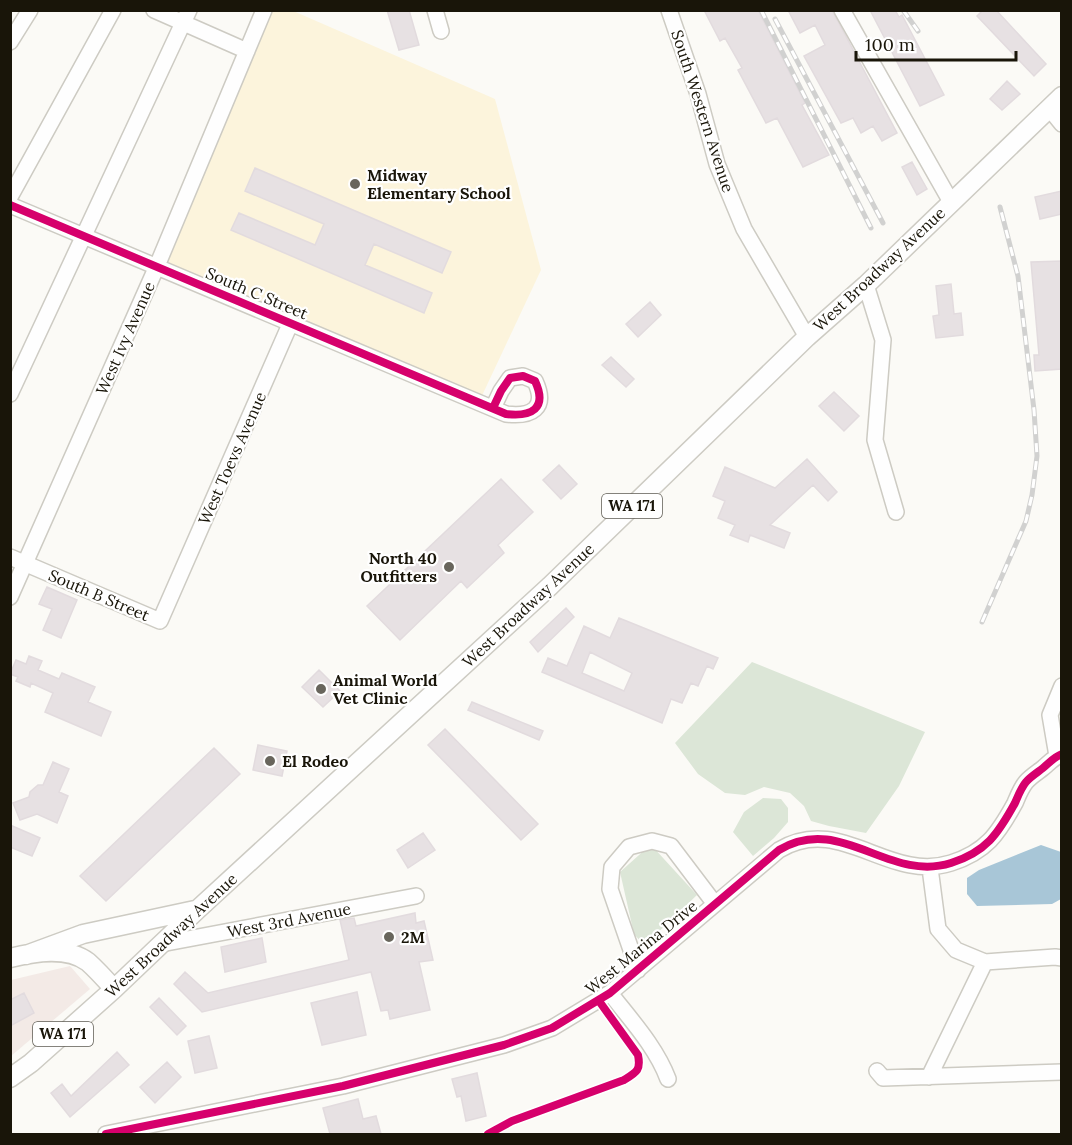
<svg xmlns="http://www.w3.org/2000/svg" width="1072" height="1145" font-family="Lora,serif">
  <rect width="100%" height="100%" fill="#fbfaf6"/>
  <path fill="#f3eae6" d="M70,966L90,989L11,1056V980Z"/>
  <path fill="#fcf4dc" d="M291,10L495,99L541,270L479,402L157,266L264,11Z"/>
  <path fill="#dce6d7" d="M752,662L925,732L899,786L866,833L829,826L811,821L804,806L790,793L764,787L745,795L725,793L698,774L675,743Z
    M763,798L781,799L788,808V822L774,838L753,856L733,832L744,812Z
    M648,847H653L697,895L648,942L642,943L634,934L620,872Z"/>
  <path fill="#a8c6d7" d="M1041,845L1061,852V899L1052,904L977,906L967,894V878L979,870Z"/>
  <path fill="#e7e1e3" stroke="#e2dbde" stroke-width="1.5" fill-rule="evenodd" d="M387,10H409L419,45L399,50Z
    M704,10H758L805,103L802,105L829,155L803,167L777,118L766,123L738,70L742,68L725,38L720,41Z
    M788,10H832L897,133L882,141L873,126L861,133L853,118L841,123L804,56L825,45L815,25L800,33Z
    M870,10H895L899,17L902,15L944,95L920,106Z
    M983,10H996L1046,64L1034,76L977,16Z
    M1007,81L1020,94L1002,110L990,99Z
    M912,162L927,189L917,195L902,167Z
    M255,168L451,252L442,273L374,244L365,265L432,293L424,313L231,230L239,213L315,245L324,224L245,191Z
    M1062,191V214L1040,219L1035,197Z
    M1062,261V369L1035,371L1034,355H1039L1031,262Z
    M951,284L954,314L961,313L963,335L936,338L933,316L939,315L936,286Z
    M650,302L661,315L638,337L626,324Z
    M611,357L634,379L626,387L602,365Z
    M834,392L859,416L844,431L819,406Z
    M807,459L837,492L828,501L813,485L770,525L790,533L784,548L750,535L748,542L730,535L735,525L718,518L725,501L713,496L725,467L775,488Z
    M559,465L577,484L561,499L543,480Z
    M501,479L533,512L498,545L504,553L467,588L461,581L400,640L367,606Z
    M47,587L77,600L61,638L43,630L52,609L39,604Z
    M566,608L574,617L538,652L530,642Z
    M619,618L718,658L713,669L707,666L698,686L691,683L682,703L671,699L662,723L542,672L548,658L567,666L584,626L610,638ZM590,652L632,673L624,691L582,673Z
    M29,656L42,661L38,670L59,679L62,673L95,687L88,702L111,712L101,736L45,712L53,693L31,683L30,687L16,681L18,677L10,674L16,660L26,664Z
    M319,670L340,691L323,707L302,687Z
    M472,702L543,731L539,740L468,710Z
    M445,729L538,824L521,840L428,745Z
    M258,745L287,751L282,776L253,770Z
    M214,748L240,774L106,901L80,876Z
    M53,762L69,769L59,792L68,796L57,823L37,814L20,820L13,803L29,797L30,792L38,785H43Z
    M10,825L40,838L32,856L10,847Z
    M423,833L435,850L408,868L397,850Z
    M415,913L416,923L424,921L433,960L419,962L430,1010L390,1019L388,1010L381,1011L371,972L202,1012L174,984L185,972L208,993L349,960L340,920L354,918L356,926Z
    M262,938L266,962L225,972L221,947Z
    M357,992L366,1035L322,1045L311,1003Z
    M24,993L34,1013L10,1026V1000Z
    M159,998L186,1026L177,1035L150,1007Z
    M209,1036L217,1068L195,1073L188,1041Z
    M117,1052L129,1065L70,1117L51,1093L62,1084L71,1096Z
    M167,1062L181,1077L155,1103L140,1087Z
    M477,1073L486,1116L466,1121L461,1096L457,1097L452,1079Z
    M358,1099L363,1119L376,1116L381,1134H330L323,1108Z"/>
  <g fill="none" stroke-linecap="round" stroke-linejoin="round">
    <g stroke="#cdcbc3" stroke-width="18">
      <path id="minor" d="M154,10L247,51
        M435,10L441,31
        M669,10L698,94L717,164L744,229L807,337
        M842,10L951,202
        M10,42L30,10
        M1049,108L1062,124
        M10,197L113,10
        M10,205L506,414C531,417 548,409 535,381L523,376L510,378L501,391L493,408
        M866,285L883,340L875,440L896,512
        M10,394L189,10
        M10,557L160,621L291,322
        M10,597L157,266L264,10
        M1057,756L1050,715L1062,686
        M930,868L938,929L956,950L985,962L1055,957L1062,958
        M161,944L416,896
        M638,970L610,889L612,867L629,847L652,841L671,846L715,904
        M610,993C631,1020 656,1047 668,1079
        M877,1071L883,1078L1062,1072
        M929,1077L985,962
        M106,1134L343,1086L504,1045L552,1028L610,993L779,850C841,813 888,883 951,863C986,852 998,834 1015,803C1018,796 1021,788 1026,782C1030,777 1038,772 1043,768C1049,763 1054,757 1062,754"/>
    </g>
    <g stroke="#cdcbc3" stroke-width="21">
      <path id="major" d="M26,955L83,934L195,910
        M10,958C34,952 67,946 88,962C97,970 106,980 114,989
        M10,1078L31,1063L114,989L197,910L550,586L807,337L866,285L1062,96"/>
    </g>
    <use href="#minor" stroke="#fefefe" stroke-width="15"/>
    <use href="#major" stroke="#fefefe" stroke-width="18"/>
    <g stroke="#d1d1d0" stroke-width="5">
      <path id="rail" d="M761,10L871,228
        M903,10L918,31
        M775,19L883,223
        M982,622L1026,521L1032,495L1037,456L1034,410L1018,276L1000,207"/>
    </g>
    <use href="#rail" stroke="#fff" stroke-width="3" stroke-dasharray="9" stroke-linecap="butt"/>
    <g stroke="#fff" stroke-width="11">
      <path id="cycleway" d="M10,205L506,414C531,417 548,409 535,381L523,376L510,378L501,391L493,408
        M106,1134L343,1086L504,1045L552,1028L610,993L779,850C841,813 888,883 951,863C986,852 998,834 1015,803C1018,796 1021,788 1026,782C1030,777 1038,772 1043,768C1049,763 1054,757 1062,754
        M488,1134L512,1121L624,1080C637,1072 641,1070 638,1055L599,1001"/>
    </g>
    <use href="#cycleway" stroke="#d6006c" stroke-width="8"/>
  </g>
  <g fill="#68655c" stroke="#fff" stroke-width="2">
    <circle cx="355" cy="184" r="6"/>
    <circle cx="449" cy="567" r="6"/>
    <circle cx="321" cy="689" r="6"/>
    <circle cx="270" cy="761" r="6"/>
    <circle cx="389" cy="937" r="6"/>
  </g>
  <g text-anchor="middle" stroke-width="4.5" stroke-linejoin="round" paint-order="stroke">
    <g fill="#fff" stroke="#5e5b53" stroke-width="1.5">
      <rect x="602" y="494" width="60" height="24" rx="4.5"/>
      <rect x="33" y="1022" width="60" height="24" rx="4.5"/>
    </g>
    <g font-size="15" font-weight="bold" fill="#191509">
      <text x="632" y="511">WA 171</text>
      <text x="63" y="1039">WA 171</text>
    </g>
    <g font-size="16" fill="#191509" stroke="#fff">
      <text transform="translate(703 111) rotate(72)" y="6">South Western Avenue</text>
      <text transform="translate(879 269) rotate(-43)" y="6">West Broadway Avenue</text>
      <text transform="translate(257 293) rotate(23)" y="6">South C Street</text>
      <text transform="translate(125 338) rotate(-66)" y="6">West Ivy Avenue</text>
      <text transform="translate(232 458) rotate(-66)" y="6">West Toevs Avenue</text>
      <text transform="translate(99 595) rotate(23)" y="6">South B Street</text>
      <text transform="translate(528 605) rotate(-43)" y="6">West Broadway Avenue</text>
      <text transform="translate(289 920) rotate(-11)" y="6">West 3rd Avenue</text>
      <text transform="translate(171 935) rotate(-43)" y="6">West Broadway Avenue</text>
      <text transform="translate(641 947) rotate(-39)" y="6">West Marina Drive</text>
    </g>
    <g font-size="16" font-weight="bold" fill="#191509" stroke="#fff" text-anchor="start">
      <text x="367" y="181">Midway<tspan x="367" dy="18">Elementary School</tspan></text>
      <text x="437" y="564" text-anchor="end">North 40<tspan x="437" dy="18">Outfitters</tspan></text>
      <text x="333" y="686">Animal World<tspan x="333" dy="18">Vet Clinic</tspan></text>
      <text x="282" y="767">El Rodeo</text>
      <text x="401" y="943">2M</text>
    </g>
  </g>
  <rect width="1072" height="1145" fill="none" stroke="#191509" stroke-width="24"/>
  <path d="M856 51v9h160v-9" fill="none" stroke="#191509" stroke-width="3"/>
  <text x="865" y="51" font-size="18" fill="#191509" stroke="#ffffff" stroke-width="4.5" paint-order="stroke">100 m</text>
</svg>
